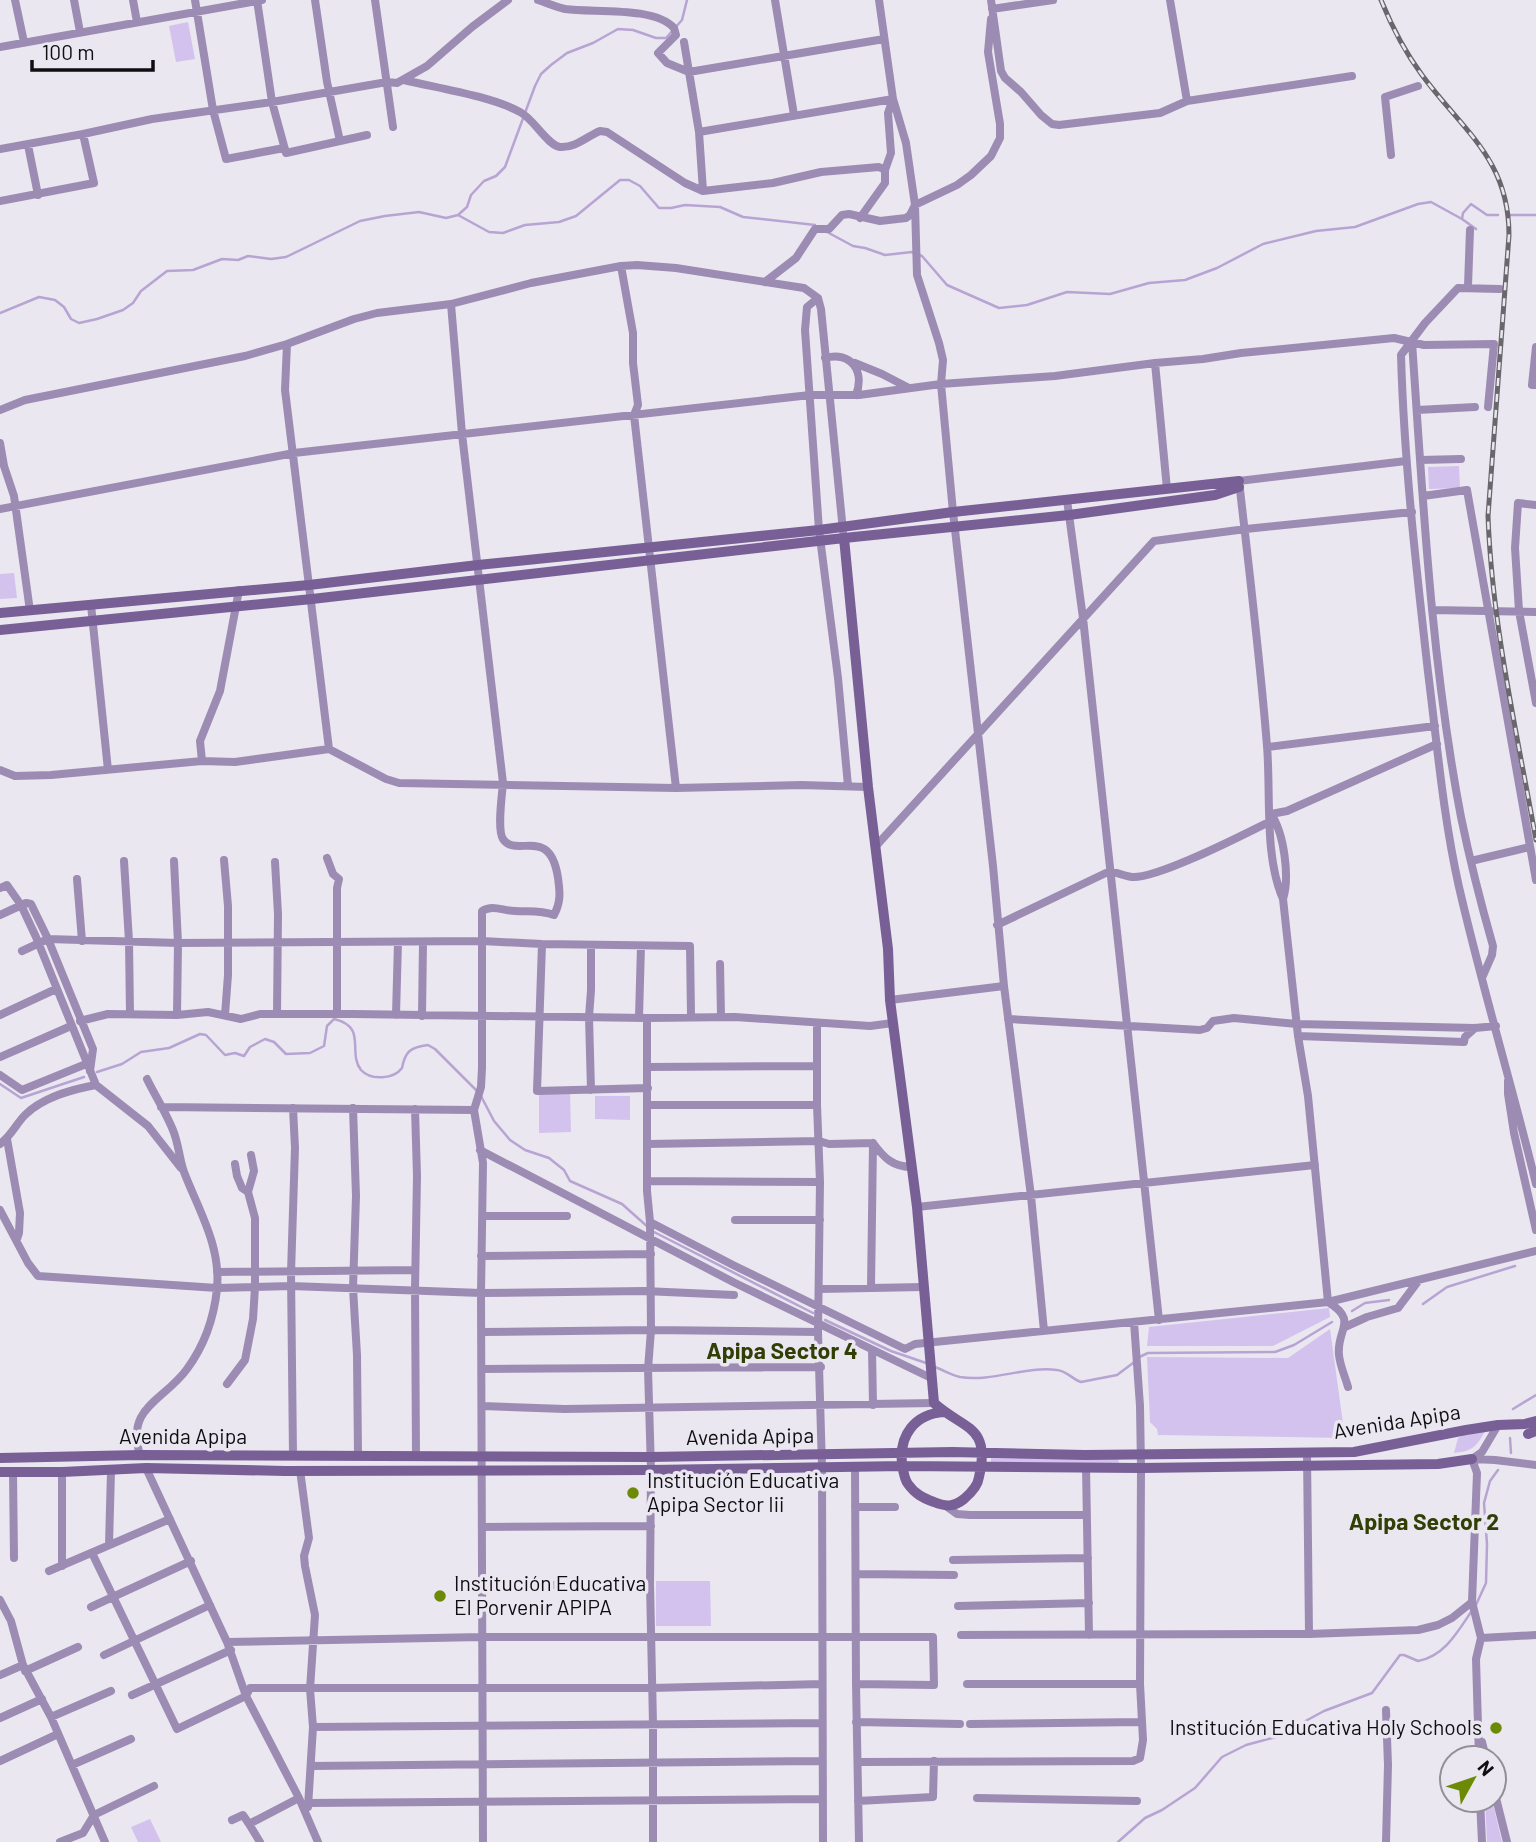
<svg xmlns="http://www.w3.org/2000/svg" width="1536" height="1842" font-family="Barlow,sans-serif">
  <rect width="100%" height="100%" fill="#eae7f0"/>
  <path fill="#d4c2ee" d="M188,22L195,59L176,62L169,26Z
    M1459,466L1460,488L1429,489L1428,467Z
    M14,573L17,598L0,599V574Z
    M539,1093H570L571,1132L539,1133Z
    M595,1096H630V1120L595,1119Z
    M1329,1308L1330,1317L1273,1346H1147L1149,1327Z
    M1330,1329L1345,1438L1158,1435L1157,1429L1150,1422L1147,1357L1288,1358Z
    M1487,1428C1477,1445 1475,1451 1454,1453L1458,1438L1476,1430Z
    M991,1457L1118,1458L1119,1464L991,1462Z
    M656,1581H710L711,1626H656Z
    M1485,1800H1492L1502,1842H1487Z
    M150,1819L161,1842H138L131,1827Z"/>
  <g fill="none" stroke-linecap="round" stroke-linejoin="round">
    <path stroke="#b7a4d3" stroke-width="2.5" d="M458,215L489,232L503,233L525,225L559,222L576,216L620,180H629L640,186L659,208H671L685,205L720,207L743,217L815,225
      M1510,215H1536
      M1462,219L1476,229
      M827,232L853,246L865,248L885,255L912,252L922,256L947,285L999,308L1027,305L1067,292L1110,294L1149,283L1185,280L1217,268L1263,244L1316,231L1355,227L1418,204L1431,202L1462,219L1463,213L1471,204L1487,215H1498
      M0,313L39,297L55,300L64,307L71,319L79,323L97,319L123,310L133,303L141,291L167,271L193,270L222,259L238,260L248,256L271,259L286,257L360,221L385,216L419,212L446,218L458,215L467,207L471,195L484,181L496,176L505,167L535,86L541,74L551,65L567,53L593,43L618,29L633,30L656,38H666L682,20L687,0
      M97,1072L122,1064L141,1052L169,1048L200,1034L206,1035L225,1055L235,1053L244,1056L250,1047L265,1039L274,1042L286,1054L310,1053L324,1046L327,1026L334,1019C368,1027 347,1052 361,1070C371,1081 394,1079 402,1068C405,1052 410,1047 428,1045L435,1049L477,1091
      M0,1084L21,1098L84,1077
      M481,1096L494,1121L510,1140L525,1150L549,1158L564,1170L570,1181L622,1204L649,1228
      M654,1232L813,1313
      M1423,1304L1447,1287L1515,1266
      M1352,1311L1365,1303L1389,1300
      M825,1320L891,1351L929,1364
      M1137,1358L1148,1353L1275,1352L1294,1345L1332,1322
      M935,1367C943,1370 951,1375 960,1377C993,1382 1025,1366 1057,1370C1067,1371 1072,1379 1081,1382L1117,1375L1133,1363
      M1513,1409L1536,1395
      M1510,1438L1511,1453
      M1475,1607L1486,1583L1487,1544L1484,1503L1490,1481L1498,1470
      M1118,1842L1145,1818L1162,1810L1195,1788L1222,1757L1246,1745L1276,1737L1324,1711L1372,1693L1400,1655H1404L1418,1661C1444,1656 1457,1633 1471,1612"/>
    <path stroke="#9c8cb3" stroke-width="8" d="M15,0L24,42
      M74,0L80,32
      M133,0L137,22
      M195,0L213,110L226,159L284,148
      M257,0L272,102L286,153L367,135
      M315,0L327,82L340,141
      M375,0L393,127
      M538,0C547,3 556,7 565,9C594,13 654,6 674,28L676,35L658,53L667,63L689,72L884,39
      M775,0L794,115
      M991,0L1001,71L1005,78L1021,92L1041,115L1052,124L1059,125L1160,113L1187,101L1352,76
      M1170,0L1187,101
      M992,9L1053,0
      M684,42L699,132L703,191
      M0,47L262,0
      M404,80C437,88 491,96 520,112C534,119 547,145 560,147C576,148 587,136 600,131L607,132L685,183L703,191L773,183L821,172L879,167L885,170
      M699,132L893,99L906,143L915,205L917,275L939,343L943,360L941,384L953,512L993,866L1004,986L1031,1196L1044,1331
      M28,145L38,195
      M0,149L83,134L152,119L272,102L387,82L397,83L427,66L472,27L508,0
      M1391,155L1385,97L1418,86
      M0,201L94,183L83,134
      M860,218L885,183V170L891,153L888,113L893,99L879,0
      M621,266L633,333V363L638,405L634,415L676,788
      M765,282L796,258L815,229H829L842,215L849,214L880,221L906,218L910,215L915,205L957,185L971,175L991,156L1000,138V124L988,52L991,19
      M1468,286L1470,230
      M1500,289L1458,288L1425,323L1401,355C1404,461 1416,566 1428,672C1437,743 1443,816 1459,887C1482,987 1512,1085 1536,1184
      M818,298L807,307L805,330L819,530L838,678L848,786
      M451,304L462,434L503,783C502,795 497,830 503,839C516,859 550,824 558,878C560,892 561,902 554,915C540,910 529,912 515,911C503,911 493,904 482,911V1068L481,1087L474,1110L483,1163L481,1293L483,1842
      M1412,342C1423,501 1431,661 1461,817C1470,861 1481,904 1493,946L1492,955L1482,978
      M287,344L285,390L329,749
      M1536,347L1532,385H1536
      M825,358C851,351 865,371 856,395
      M855,363L882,374L909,388
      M1155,363L1167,489
      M0,410L25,400L245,356L287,344L354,319L377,313L451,304L531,283L621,266L637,265L676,268L804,288L818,298L821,309L843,531
      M1417,410L1475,407
      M0,443L4,466L14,496L30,611
      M1420,460L1461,459
      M1423,496L1467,490L1536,880
      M1067,500L1083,618L1159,1320
      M1536,505L1518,503L1515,548L1519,611L1536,703
      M0,509L294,453L810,395H859L941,384L1055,376L1155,363L1203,359L1241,353L1394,338L1424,345L1494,344L1488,407
      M91,605L108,770
      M1432,610L1536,612
      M1268,747L1435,726
      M202,761L200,741L220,691L239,590
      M0,770L15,776L51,775L202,761L235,762L329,749L386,779L399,783L676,788L801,785L868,787
      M875,847L1154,541L1246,529L1412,512
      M327,858L333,874L339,879L337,888V1014
      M224,860L228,906V975L225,1015
      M124,861L129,941L130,1014
      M174,861L178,943L177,1015
      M1471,861L1530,847
      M275,862L278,914L277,1014
      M77,879L82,941
      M0,888L7,885L21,905L36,937L96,1085L148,1126L181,1168
      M1283,899C1290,877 1284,833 1271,814L1287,811L1437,744
      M0,915L26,903L31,904L48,939L93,1049L90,1071
      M997,925L1110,871C1117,873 1125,876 1132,877C1157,879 1243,835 1269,822
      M542,944L537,1091L648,1088
      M22,951L48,939L178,943L482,941L542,944L690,946L691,1016
      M720,964L721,1017
      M890,1000L1004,986
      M0,1015L56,989
      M396,1015L398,942
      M422,1016L423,942
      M639,1017L641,946
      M647,1018V1191L650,1222L651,1330L648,1369L651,1470L650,1584L653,1724V1842
      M1008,1019L1200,1030L1207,1028L1213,1021L1234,1018L1297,1024L1475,1028L1496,1026
      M80,1021L108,1014L177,1015L208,1012L241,1019L260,1014H353L647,1018L735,1017L870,1026L893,1023
      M817,1023V1105L820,1182L818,1332L822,1467L823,1842
      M1298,1036L1464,1042L1465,1037L1475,1028
      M0,1057L71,1026
      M648,1067L817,1066
      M0,1075L22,1090L86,1064
      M1508,1081V1094L1514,1133L1536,1230
      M591,1090L589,1017L591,990V945
      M648,1105H817
      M161,1107L474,1110
      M293,1108L295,1148L291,1273L293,1456
      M353,1108L356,1196L353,1288L357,1355L358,1455
      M415,1109L417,1176L415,1289L416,1456
      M7,1139L20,1213L19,1233L17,1239
      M873,1143C884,1158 893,1167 912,1167
      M0,1144C11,1136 16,1124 25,1115C42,1098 73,1089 96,1085
      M648,1144L819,1141L829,1144L873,1143
      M480,1150L735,1283L931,1378
      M648,1181L820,1182
      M248,1192L254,1171L251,1155
      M917,1207L1315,1165
      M0,1210L28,1263L38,1276L217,1288L291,1286L481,1293L644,1291L734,1295
      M483,1216H567
      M735,1220H820
      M650,1222L733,1265L905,1349L915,1344L1328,1302L1536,1251
      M481,1256L651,1254
      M217,1272L415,1270
      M871,1288L873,1143
      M819,1289L923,1287
      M1345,1327L1367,1317L1398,1308L1419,1280
      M482,1332L651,1330L818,1332
      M872,1350L873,1405
      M482,1369L821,1367
      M227,1384L245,1360L253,1319L255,1287V1218L248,1192L242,1188L237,1176L235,1164
      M1348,1387C1345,1376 1340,1366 1339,1355C1336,1330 1359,1321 1328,1302L1308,1096L1298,1036L1283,899C1264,856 1271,794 1267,746C1260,658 1249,569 1239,481L1406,461
      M482,1406L565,1409L934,1403
      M1307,1453L1309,1634
      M140,1455C125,1407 164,1401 187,1369C204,1346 214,1317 217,1289C221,1246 199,1211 184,1172C180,1161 179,1148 175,1136C171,1121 154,1094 147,1079
      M1472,1459L1477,1473L1472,1602L1481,1638L1476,1659L1479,1758
      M1472,1459L1495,1460L1536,1465
      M1472,1459L1482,1452L1498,1425
      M855,1466L856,1684L859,1842
      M1086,1467L1089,1635
      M146,1468L227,1642L246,1696L299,1798L318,1842
      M300,1470L309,1538L304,1556L305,1566L315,1615L310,1689L313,1727L308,1807
      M13,1472L14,1558
      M62,1472V1566
      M946,1506L957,1514L970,1515H1087
      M855,1507H895
      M482,1527L651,1526
      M109,1545L111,1471
      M92,1553L177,1729L246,1696L250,1688H651L822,1684
      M953,1560L1088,1558
      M49,1571L170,1519
      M856,1574L954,1575
      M483,1586L650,1584
      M0,1600L11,1621L23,1665L51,1717L105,1842
      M958,1606L1089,1603
      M91,1607L191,1561
      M961,1635L1309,1634L1418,1630L1438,1625L1452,1618L1472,1602
      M1481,1638L1536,1635
      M227,1642L482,1637H933L934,1685L856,1684
      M104,1655L210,1605
      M25,1671L78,1647
      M0,1675L23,1665
      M967,1684H1140
      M132,1695L231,1650
      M1386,1710L1388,1765L1386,1842
      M51,1717L111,1691
      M0,1718L42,1699
      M856,1722L960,1724
      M970,1724L1142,1722
      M313,1727L821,1723
      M1482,1742L1486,1758
      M0,1761L58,1734
      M858,1762L1133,1761L1140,1758L1143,1740L1140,1684L1141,1468L1140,1406L1134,1322
      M72,1765L131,1739
      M311,1766L821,1761
      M1494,1790L1507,1842
      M977,1798L1137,1801
      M1480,1800L1482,1842
      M858,1801L933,1797L934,1761
      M308,1803L821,1799
      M232,1820L243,1815L249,1824L299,1798
      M249,1824L260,1842
      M60,1842L83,1833L94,1815L154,1786"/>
    <path stroke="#786097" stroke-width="10" d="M844,538L868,787L888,949L890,1000L917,1207L934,1403C964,1430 991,1425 979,1477C978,1486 971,1493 964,1499C954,1507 946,1507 934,1502C923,1498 915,1494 908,1484C904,1479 903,1470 902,1463C899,1435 915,1414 944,1412
      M0,613L309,585L478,565L819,530L953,512L1239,481
      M0,630L312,599L844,538L1069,515L1215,495L1239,487
      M1528,1434L1536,1431
      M0,1458L140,1455L650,1457L952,1452L1085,1455L1354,1452L1466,1430L1498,1425L1525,1424L1536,1421
      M0,1472H62L146,1468L285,1471L651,1470L903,1466L1141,1468L1438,1464L1472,1459"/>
    <g stroke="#69676c" stroke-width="5">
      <path id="rail" d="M1381,0C1392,27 1405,52 1422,75C1463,131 1509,159 1509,235L1488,516C1492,625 1517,733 1536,840"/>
    </g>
    <use href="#rail" stroke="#eae7f0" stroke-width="2.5" stroke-dasharray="8" stroke-linecap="butt"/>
  </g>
  <g fill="#6c8a05" stroke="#eae7f0" stroke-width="2.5">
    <circle cx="633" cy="1493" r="7"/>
    <circle cx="440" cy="1596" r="7"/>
    <circle cx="1496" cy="1728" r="7"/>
  </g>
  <g text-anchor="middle" stroke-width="7" stroke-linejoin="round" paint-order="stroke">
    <g font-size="21" fill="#0f0e11" stroke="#eae7f0">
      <text transform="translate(1397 1422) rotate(-9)" y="7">Avenida Apipa</text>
      <text x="183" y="1444">Avenida Apipa</text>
      <text transform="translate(750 1437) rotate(-1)" y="7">Avenida Apipa</text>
    </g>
    <g font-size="21" fill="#0f0e11" stroke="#eae7f0" text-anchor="start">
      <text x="647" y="1488">Institución Educativa<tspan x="647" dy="24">Apipa Sector Iii</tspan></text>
      <text x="454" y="1591">Institución Educativa<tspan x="454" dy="24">El Porvenir APIPA</tspan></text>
      <text x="1482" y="1735" text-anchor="end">Institución Educativa Holy Schools</text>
    </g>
    <g font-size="23" font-weight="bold" fill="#313f06" stroke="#eae7f0">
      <text x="782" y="1359">Apipa Sector 4</text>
      <text x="1424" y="1530">Apipa Sector 2</text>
    </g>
  </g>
  <g transform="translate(1473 1779) rotate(50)"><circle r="33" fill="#eae7f0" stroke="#929097" stroke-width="2"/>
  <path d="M0-5L12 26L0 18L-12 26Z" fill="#6c8a05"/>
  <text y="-10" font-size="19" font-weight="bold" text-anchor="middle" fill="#0f0e11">N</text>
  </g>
  <path d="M32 60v10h121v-10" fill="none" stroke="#0f0e11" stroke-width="3.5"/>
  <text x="42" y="60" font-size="21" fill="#0f0e11" stroke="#eae7f0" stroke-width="5" paint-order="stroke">100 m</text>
</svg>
